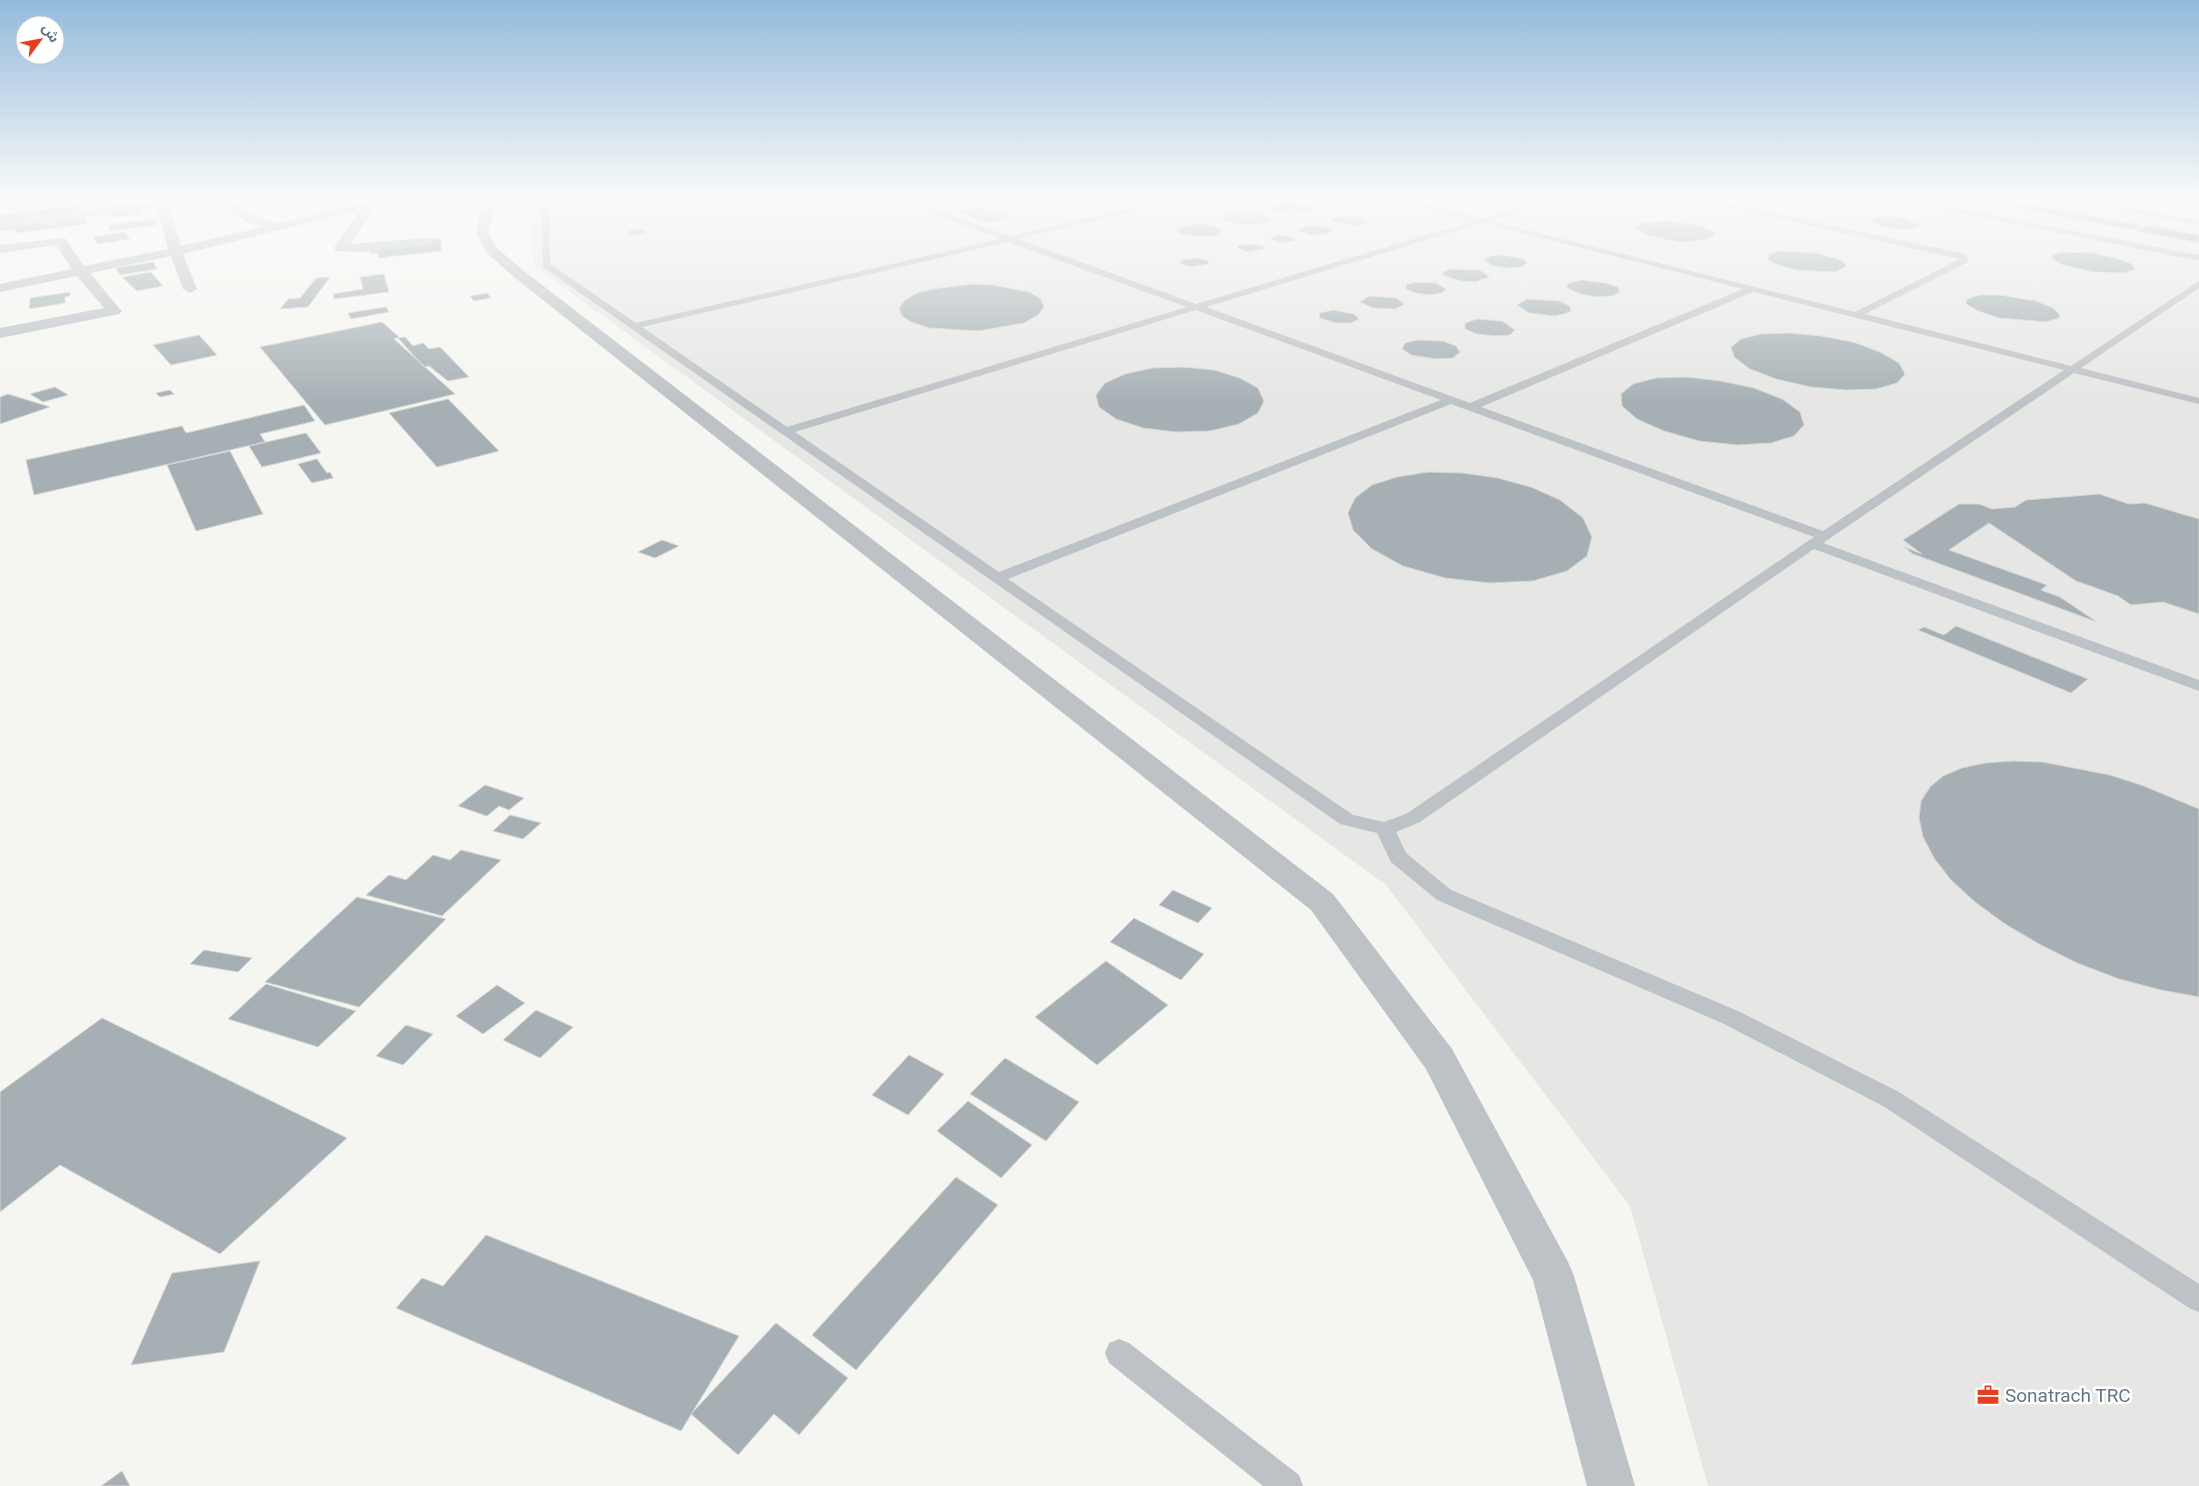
<svg xmlns="http://www.w3.org/2000/svg" width="2199" height="1486" font-family="Roboto,'Noto Sans Arabic',sans-serif">
  <rect width="100%" height="100%" fill="#f5f5f1"/>
  <path fill="#e6e6e5" d="M528,196H2199V1486H1708L1630,1206L1386,885L534,266Z"/>
  <path fill="#a6b0b4" stroke="#d6d6d4" d="M1795,196L1800,202L1783,205L1756,203L1736,196Z
    M1952,196H1987L2142,225L2132,230Z
    M2161,196H2199V200L2191,204L2157,198Z
    M1292,201L1305,203L1314,209L1304,213L1290,214L1271,210L1268,206L1273,203Z
    M79,205L80,212L0,222V215Z
    M979,206L995,212L971,217L956,211Z
    M141,208V214L108,218L109,211Z
    M996,211L1013,217L988,223L971,217Z
    M1233,213H1254L1266,215L1271,219L1266,223L1254,225H1239L1223,220L1224,216Z
    M1339,216H1358L1368,221L1365,224L1354,226L1336,223L1331,220Z
    M1879,216L1903,218L1922,226L1911,229H1896L1880,226L1869,220Z
    M86,217V224L57,228V221Z
    M155,219L156,225L110,231L109,225Z
    M44,220V224L56,222V228L16,233V229L0,231V225Z
    M1672,221L1701,226L1713,231L1716,236L1699,241L1679,242L1649,236L1635,228L1636,226L1645,222Z
    M1206,224L1218,227L1223,231L1214,236L1200,237L1180,234L1176,230L1186,225Z
    M2147,225L2199,235V243L2136,231Z
    M1304,226L1327,227L1333,232L1315,236L1297,231Z
    M642,229L646,233L630,235L627,231Z
    M124,232L130,239L98,244L93,237Z
    M1277,235L1288,236L1298,240L1283,243L1269,239Z
    M441,238V251L378,258V253L370,254L374,245Z
    M1249,244L1263,246L1265,249L1247,252L1237,248L1240,245Z
    M1779,251L1817,253L1841,260L1847,266L1835,272L1796,270L1778,265L1768,260L1769,254Z
    M2064,252L2093,253L2115,258L2130,263L2136,269L2124,273L2093,272L2063,265L2052,259L2053,255Z
    M1503,255L1523,259L1527,263L1521,267L1508,268L1493,266L1484,260L1490,256Z
    M1198,258L1208,261L1209,264L1190,267L1179,263L1182,260Z
    M153,262L157,269L120,275L116,268Z
    M1449,269L1480,270L1490,277L1476,282L1460,281L1443,275L1442,273Z
    M151,272L163,286L137,291L122,277Z
    M384,274L389,292L334,299L333,294L363,289L360,277Z
    M330,277L308,307L280,309L288,299L300,298L316,278Z
    M1582,280L1606,283L1618,287L1620,292L1612,296L1596,297L1580,294L1566,287L1569,283Z
    M1415,282L1436,283L1446,289L1442,293L1429,295L1415,293L1406,289V285Z
    M973,284L994,285L1029,292L1041,299L1044,307L1038,315L1024,323L979,331L929,328L911,322L902,316L899,308L904,301L915,294L932,289Z
    M70,292V296L65,297V303L29,309L30,298Z
    M487,293L491,298L474,301L470,296Z
    M1980,295H2000L2036,301L2053,308L2060,315L2059,318L2046,322L1999,318L1978,311L1966,304L1967,299Z
    M1369,296L1397,298L1403,303V305L1395,309L1373,308L1360,302Z
    M1527,299L1559,301L1570,306L1571,312L1555,316L1529,313L1517,305Z
    M386,307L389,312L351,319L348,313Z
    M1333,310L1354,314L1359,319L1351,323H1336L1319,318L1320,313Z
    M1477,319L1502,321L1515,330L1510,335L1494,336L1477,334L1465,329V323Z
    M382,322L399,337L394,339L455,394L325,425L260,347Z
    M1789,333L1821,336L1853,342L1880,352L1899,363L1905,374L1897,383L1876,389L1846,390L1811,387L1776,379L1750,369L1734,357L1731,347L1741,339L1761,334Z
    M199,335L217,355L171,365L153,345Z
    M405,337L413,346L423,343L429,349L440,347L469,377L448,381L429,366L424,367L398,338Z
    M1417,340L1443,341L1456,346L1460,352L1453,358L1436,359L1411,355L1402,349L1405,343Z
    M1183,367L1214,370L1240,378L1258,388L1264,401L1258,413L1239,424L1210,431L1176,432L1143,428L1116,419L1099,407L1096,395L1105,383L1125,374L1152,368Z
    M1687,377L1721,381L1754,388L1782,399L1800,412L1804,425L1794,436L1771,443L1737,445L1699,441L1664,431L1637,419L1622,406L1621,394L1633,384L1656,378Z
    M55,387L68,395L43,402L30,394Z
    M170,390L174,394L160,397L156,393Z
    M8,394L50,407L0,424V397Z
    M448,399L499,451L437,467L389,413Z
    M304,405L315,421L260,434L265,442L34,495L26,460L182,426L186,433Z
    M306,433L321,453L262,467L249,446Z
    M230,451L263,514L196,531L167,465Z
    M317,459L327,473L330,472L333,478L312,483L298,464Z
    M1428,472L1463,473L1498,478L1531,487L1560,500L1583,518L1592,537L1587,556L1567,571L1533,581L1490,583L1445,578L1403,566L1372,549L1353,530L1348,513L1355,498L1372,485L1397,477Z
    M2099,494L2129,504L2145,503L2199,519V614L2163,602L2131,605L2118,596L2076,581L1989,523L1949,550L2047,585L2041,590L2060,597L2097,622L1913,554L1904,547L1922,554L1903,540L1959,504H1979L1992,509L2015,507L2026,500Z
    M662,540L679,546L655,558L638,552Z
    M1956,626L2088,679L2071,693L1918,630L1924,627L1944,635Z
    M2013,761L2043,762L2110,775L2144,786L2199,809V997L2161,990L2119,979L2077,963L2039,944L2005,924L1975,902L1951,880L1934,858L1923,837L1919,818L1921,801L1930,787L1943,776L1962,768L1985,763Z
    M485,785L524,798L509,810L499,806L487,816L458,806Z
    M510,815L541,823L523,839L493,831Z
    M461,850L501,860L442,916L366,895L389,875L406,880L433,855L450,860Z
    M1173,890L1212,908L1198,923L1159,905Z
    M357,897L446,919L359,1007L265,982Z
    M1134,918L1204,954L1181,980L1110,942Z
    M204,950L252,958L238,972L190,964Z
    M1106,961L1168,1005L1097,1065L1035,1017Z
    M266,984L356,1011L318,1047L228,1019Z
    M497,985L525,1003L483,1034L456,1016Z
    M536,1010L573,1027L540,1058L503,1040Z
    M102,1018L347,1138L220,1254L60,1165L0,1212V1092Z
    M406,1025L433,1034L403,1065L376,1056Z
    M909,1055L944,1074L908,1115L872,1095Z
    M1005,1058L1079,1102L1046,1141L970,1094Z
    M968,1101L1032,1145L1001,1178L937,1131Z
    M956,1177L998,1205L856,1370L812,1335Z
    M486,1235L739,1336L681,1431L396,1308L422,1278L443,1286Z
    M260,1261L224,1352L131,1365L172,1273Z
    M776,1323L848,1378L799,1435L774,1414L738,1455L691,1414Z
    M122,1471L130,1486H101Z"/>
  <g fill="none" stroke-linecap="round" stroke-linejoin="round">
    <path fill="#bdc2c6" fill-rule="evenodd" d="M541,196H549L550,264L636,323L1000,239L887,196H899L1009,236L1183,196H1198L1018,239L1196,304L1473,221L1379,196H1393L1482,218L1556,196H1569L1491,221L1855,312L1960,259L1677,196H1692L1967,254L1968,262L1865,314L2071,366L2199,281V288L2081,368L2199,398V404L2074,373L1823,543L2199,680V691L1814,549L1420,822L1396,832L1406,853L1451,890L1738,1011L1899,1092L2199,1284V1312L2189,1308L1883,1106L1722,1023L1437,900L1391,862L1377,833L1340,824L543,267ZM1483,223L1743,289L1470,403L1206,307ZM1008,242L1187,307L787,427L642,327ZM1753,292L2064,370L1823,531L1481,407ZM1196,310L1441,400L999,572L795,432ZM1451,404L1814,537L1406,814L1384,822L1353,815L1008,579Z
      M1032,196H1062C1055,200 1039,200 1032,196Z
      M1875,196H1892L2199,255V261Z
      M2046,196H2063L2199,221V225Z
      M1119,1339L1129,1343L1299,1475L1303,1486H1263L1109,1363L1105,1353L1109,1343Z"/>
    <path fill="#bdc2c6" fill-rule="evenodd" d="M212,196H226L256,217L277,223L389,196H410L408,199L375,207L350,244L427,238L434,242L427,246L362,252L336,251L334,248L360,210L183,254L197,289L190,293L183,289L171,256L90,273L119,308L122,311L119,314L0,338V328L104,308L77,276L0,292V284L72,269L56,245L0,253V245L65,238L84,266L168,249L157,208L0,228V220L162,200L168,204L181,246L262,227L248,223Z"/>
    <path fill="#bdc2c6" fill-rule="evenodd" d="M496,196H509L493,213L488,233L497,248L524,271L1333,894L1452,1049L1568,1262L1574,1276L1635,1486H1587L1533,1280L1426,1069L1311,910L514,277L487,253L476,233L481,212Z"/>
  </g>
  <linearGradient id="sky" x2="0" y2="1"><stop stop-color="#93badb"/><stop offset="0.49" stop-color="#fafaf9"/><stop offset="1" stop-color="#fafaf9" stop-opacity="0"/></linearGradient>
  <rect width="2199" height="404" fill="url(#sky)"/>
  <defs>
    <g id="office-bare" transform="scale(1.725)"><path d="M-6-3h4V-5.5h4V-3h4V5H-6ZM-1-4.5V-3h2v-1.5ZM-6 0V1H6V0Z" fill="#e63e21" stroke="#fff" stroke-width="2.5" paint-order="stroke"/></g>
  </defs>
  <g fill-rule="evenodd">
    <use href="#office-bare" x="1988" y="1395"/>
  </g>
  <g text-anchor="middle" stroke-width="5" stroke-linejoin="round" paint-order="stroke">
    <g font-size="19" fill="#637783" stroke="#fff" text-anchor="start">
      <text x="2005" y="1402">Sonatrach TRC</text>
    </g>
  </g>
  <g transform="translate(40 40) rotate(58)"><circle r="24" fill="#ffffff" stroke="#c1c9cd"/>
  <path d="M0-4L9 19L0 12L-9 19Z" fill="#e63e21"/>
  <text y="-8" font-size="14" font-weight="bold" text-anchor="middle" fill="#637783">ش</text>
  </g>
</svg>
